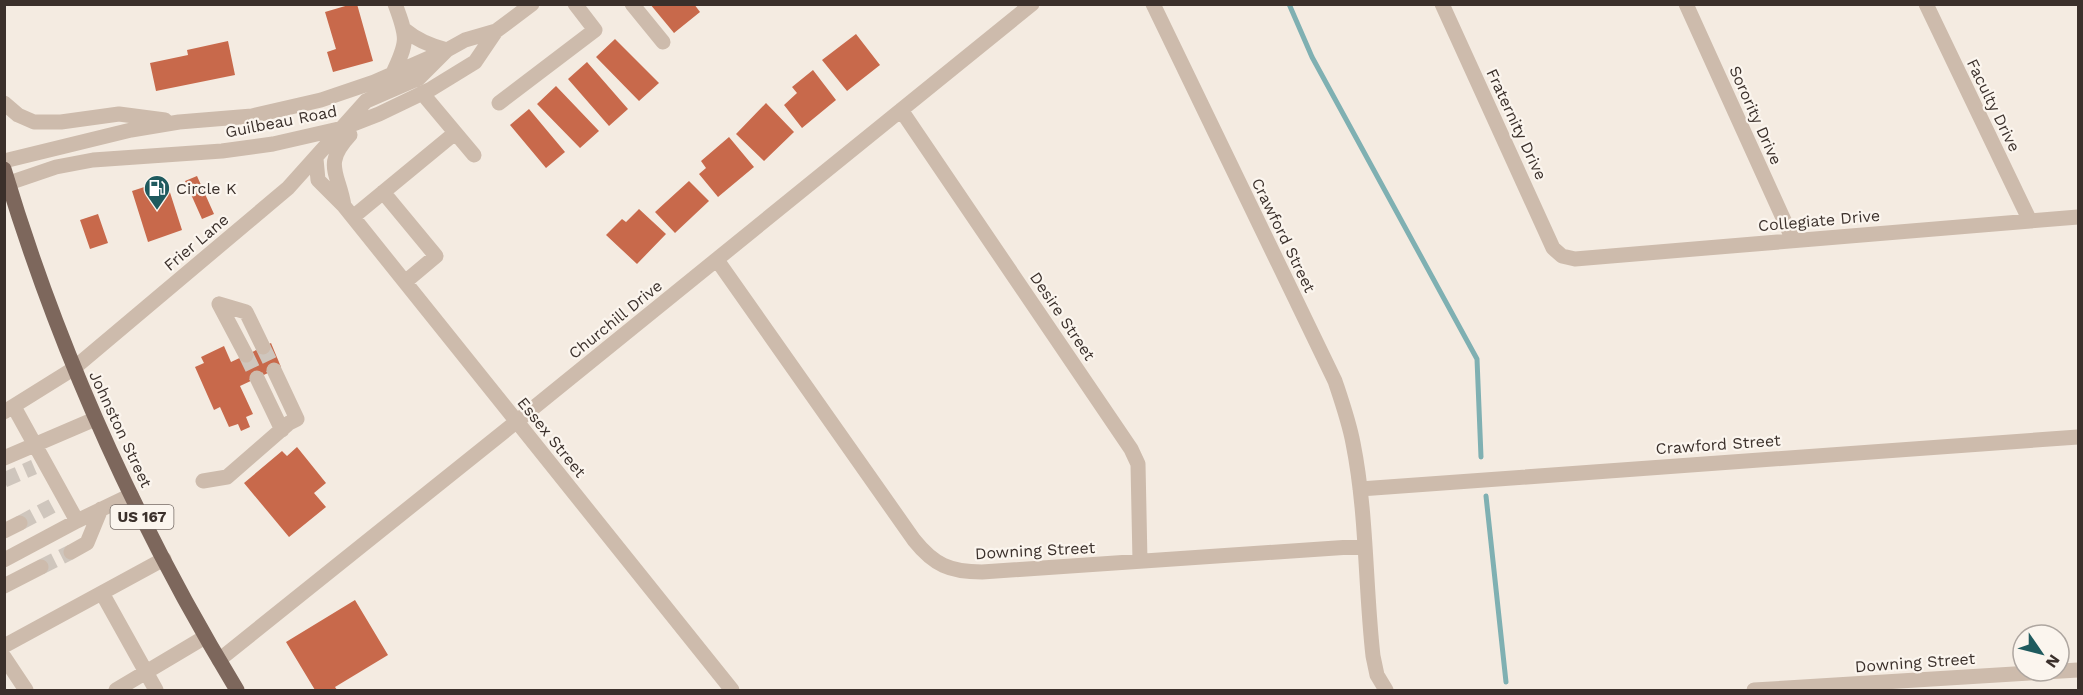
<svg xmlns="http://www.w3.org/2000/svg" width="2083" height="695" font-family="'Work Sans',sans-serif">
  <rect width="100%" height="100%" fill="#f4ebe1"/>
  <g fill="none" stroke-linecap="round" stroke-linejoin="round">
    <path stroke="#7fb0b2" stroke-width="5" d="M1289,4L1312,57L1477,359L1481,457
      M1486,496L1506,682"/>
  </g>
  <path fill="#c8694b" d="M352,4H357L373,61L333,72L327,52L336,49L325,12Z
    M650,4H694L700,12L674,33Z
    M856,34L880,65L847,91L822,60Z
    M615,39L659,83L639,101L596,57Z
    M228,41L235,75L156,91L150,63L188,55L187,50Z
    M587,62L628,109L609,126L568,79Z
    M813,70L836,100L802,128L784,105L797,93L792,87Z
    M556,86L599,131L580,148L537,104Z
    M766,103L794,132L764,161L736,134Z
    M529,109L565,152L546,168L510,125Z
    M729,137L754,167L718,197L699,174L706,168L701,161Z
    M197,176L214,214L202,219L185,181Z
    M166,180L182,230L148,242L132,191Z
    M689,181L709,201L675,233L655,212Z
    M639,209L666,234L637,264L606,235L622,219L626,222Z
    M98,214L108,243L90,249L80,220Z
    M271,343L281,367L240,386L253,414L246,417L250,427L241,431L238,424L229,427L220,407L214,410L195,367L204,363L201,357L224,346L231,362Z
    M297,447L326,483L314,493L326,507L289,537L244,483L282,451L287,456Z
    M355,600L388,655L335,687L337,690H315L286,642Z"/>
  <g fill="none" stroke-linecap="round" stroke-linejoin="round">
    <path stroke="#cfc6bd" stroke-width="15" stroke-dasharray="15 8" stroke-linecap="butt" d="M263,347L274,370
      M246,355L257,378
      M4,480L34,467
      M20,523L52,506
      M41,567L71,552"/>
    <path stroke="#cdbbac" stroke-width="15" d="M632,4L663,42
      M1153,4L1335,381C1342,402 1349,422 1353,443C1367,513 1365,585 1373,656L1377,675L1386,690
      M1442,4L1553,248L1562,256L1575,259L2078,217
      M1686,4L1793,240
      M1926,4L2030,221
      M405,30C418,41 431,46 447,50
      M392,75C408,42 408,38 395,4
      M422,93L474,155
      M4,103L18,115L34,122H61L119,114L165,120
      M499,103L595,30L575,4
      M901,110L1131,449L1138,464L1140,561
      M316,159L318,180L344,206L732,690
      M4,161L131,130L179,122L252,116L321,100L374,82L447,50L465,40L496,31
      M9,183L56,167L93,160L222,151L273,144L343,128L379,114L431,89L475,62L496,31L532,4
      M383,192L436,256L405,282
      M344,206C339,173 322,165 350,135
      M353,217L455,133
      M717,260L914,540C934,565 950,572 982,572L1365,546
      M219,304L246,312L263,347
      M219,304L246,355
      M257,378L282,430
      M14,407L77,521
      M4,412L73,369L288,188L366,101L419,78L447,50
      M4,458L95,419
      M203,481L227,477L289,423L297,419L274,370
      M1360,489L2078,437
      M4,531L20,523
      M71,552L87,543L101,509
      M4,560L77,521L131,495
      M4,586L41,567
      M102,593L156,690
      M4,646L164,559
      M4,657L26,690
      M219,660L516,422L1032,4
      M116,690L205,637
      M1754,690L2078,670"/>
    <path stroke="#7d675c" stroke-width="15" d="M4,169C59,352 138,527 237,690"/>
  </g>
  <defs>
    <g id="fuel-pin" transform="scale(1.35)"><path d="M0 17L-7.5 6A9.5 9.5 0 1 1 7.5 6Z" fill="#1f5a5e" stroke="#fbf5ee"/><path d="M-5.5-6h7V0h2V4h1.3V-2.5L3-4.5l.8-.8L6-3V5H2.5V1h-1V6h-7ZM-4.2-4.7v3.2H.2V-4.7Z" fill="#fff"/></g>
  </defs>
  <g fill-rule="evenodd">
    <use href="#fuel-pin" x="157" y="188"/>
  </g>
  <g text-anchor="middle" stroke-width="4.5" stroke-linejoin="round" paint-order="stroke">
    <rect fill="#fbf5ee" stroke="#756b66" stroke-width="1.5" x="110.5" y="505" width="63" height="24" rx="4.5"/>
    <g font-size="15" font-weight="bold" fill="#3b302b">
      <text x="142" y="522">US 167</text>
    </g>
    <g font-size="16" fill="#3b302b" stroke="#fbf5ee">
      <text transform="translate(1994 105) rotate(64)" y="6">Faculty Drive</text>
      <text transform="translate(1756 115) rotate(66)" y="6">Sorority Drive</text>
      <text transform="translate(281 121) rotate(-11)" y="6">Guilbeau Road</text>
      <text transform="translate(1517 124) rotate(65)" y="6">Fraternity Drive</text>
      <text transform="translate(1819 220) rotate(-5)" y="6">Collegiate Drive</text>
      <text transform="translate(1284 235) rotate(64)" y="6">Crawford Street</text>
      <text transform="translate(196 242) rotate(-40)" y="6">Frier Lane</text>
      <text transform="translate(1063 316) rotate(56)" y="6">Desire Street</text>
      <text transform="translate(615 319) rotate(-39)" y="6">Churchill Drive</text>
      <text transform="translate(121 429) rotate(65)" y="6">Johnston Street</text>
      <text transform="translate(552 437) rotate(51)" y="6">Essex Street</text>
      <text transform="translate(1718 444) rotate(-4)" y="6">Crawford Street</text>
      <text transform="translate(1035 550) rotate(-3)" y="6">Downing Street</text>
      <text transform="translate(1915 662) rotate(-4)" y="6">Downing Street</text>
    </g>
    <g font-size="16" fill="#3b302b" stroke="#fbf5ee" text-anchor="start">
      <text x="176" y="194">Circle K</text>
    </g>
  </g>
  <rect width="2083" height="695" fill="none" stroke="#3b302b" stroke-width="12"/>
  <g transform="translate(2041 653) rotate(125)"><circle r="28" fill="#fbf5ee" stroke="#aea6a0" stroke-width="1.5"/>
  <path d="M0-4.5L10 22L0 15L-10 22Z" fill="#1f5a5e"/>
  <text y="-9" font-size="16" font-weight="bold" text-anchor="middle" fill="#3b302b">N</text>
  </g>
</svg>
